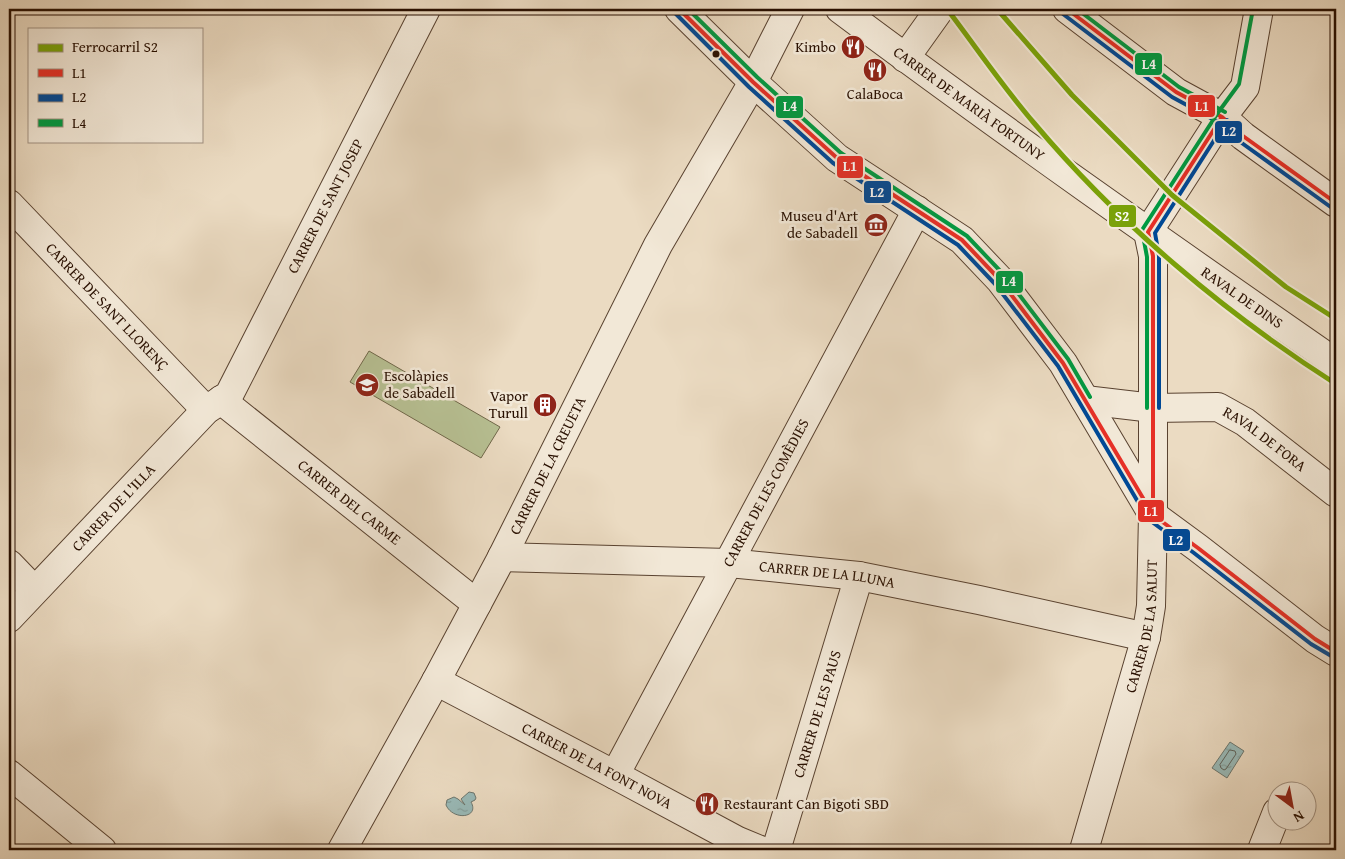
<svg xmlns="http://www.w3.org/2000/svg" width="1345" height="859" font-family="'Gentium Book Plus',serif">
  <defs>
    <pattern id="water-ripples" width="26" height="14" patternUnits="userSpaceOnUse" patternTransform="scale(1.25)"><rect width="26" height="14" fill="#99bab8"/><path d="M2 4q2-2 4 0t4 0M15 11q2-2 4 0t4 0" fill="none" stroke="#849f9c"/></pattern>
  </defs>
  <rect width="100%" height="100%" fill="#ebdbc2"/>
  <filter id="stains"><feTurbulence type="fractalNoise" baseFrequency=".004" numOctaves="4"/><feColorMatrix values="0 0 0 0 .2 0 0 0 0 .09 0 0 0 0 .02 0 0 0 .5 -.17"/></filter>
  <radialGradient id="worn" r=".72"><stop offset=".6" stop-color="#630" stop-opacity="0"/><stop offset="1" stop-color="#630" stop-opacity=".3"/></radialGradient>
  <path fill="#b7c093" stroke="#70684a" d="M369,351L500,427L481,458L350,382Z"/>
  <path fill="url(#water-ripples)" stroke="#6c766e" d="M1230,742L1244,751L1227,778L1212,768Z
    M469,792L474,793L476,798L475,800L471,802C480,818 453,821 446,805L447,800L454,797L458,799L465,805L461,799Z"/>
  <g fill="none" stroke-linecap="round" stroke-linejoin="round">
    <path stroke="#60645c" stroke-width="1" d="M1230,750L1235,751L1236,754L1226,769L1224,770L1221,768L1220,765Z"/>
    <g stroke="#594230" stroke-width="30">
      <g id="minor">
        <path d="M679,9L753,82L837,158L962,240L1000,280L1063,363L1153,515L1198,548L1315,639L1336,652"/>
        <path id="s1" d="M840,9C1003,131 1169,247 1336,363"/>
        <path d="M1067,9L1176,92L1222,117L1243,136L1336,203"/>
        <path d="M905,58L940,9"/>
        <path id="s2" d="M9,204L206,410"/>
        <path id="s3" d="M221,400L477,604"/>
        <path id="s4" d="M1085,400L1153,408L1218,407L1245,422L1336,493"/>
        <path id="s5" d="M502,557L729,563L859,576L979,600L1146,637"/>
        <path d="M9,564L34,590"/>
        <path id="s6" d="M9,618L206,410L229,395L426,9"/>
        <path id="s7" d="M436,681L615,775L738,841L760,850"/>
        <path d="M9,774L102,850"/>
        <path id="s8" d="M615,775L917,210"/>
        <path id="s9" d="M342,850L436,681L502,557L658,245L753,82L790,9"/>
        <path id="s10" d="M776,850L859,576"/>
        <path id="s11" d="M1084,850L1146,637L1151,606L1153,515V256L1148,232L1222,117L1245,87L1259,9"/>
        <path d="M1262,850L1277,812"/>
      </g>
    </g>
    <use href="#minor" stroke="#f2e8d7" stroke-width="28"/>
    <g stroke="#f2e8d7" stroke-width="8">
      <path id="bus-1" d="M679,9L753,82L837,158L962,240L1000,280L1063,363L1153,515L1198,548L1315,639L1336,652
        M1067,9L1176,92L1222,117L1243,136L1336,203
        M1153,515V256L1148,232L1222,117"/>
    </g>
    <g stroke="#f2e8d7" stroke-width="8">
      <path id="bus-2" d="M675,13L749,87L833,163L958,245L995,284L1058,366L1148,519L1194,553L1311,644L1333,657
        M1063,14L1172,97L1218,122L1239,141L1332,208
        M1159,408V256L1155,233L1227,120"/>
    </g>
    <g stroke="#f2e8d7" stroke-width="8">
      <path id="bus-3" d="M688,9L757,77L841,153L967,236L1005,276L1068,359L1090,397
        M1077,9L1179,87L1225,112
        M1147,408V257L1142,230L1217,114L1239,84L1253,9"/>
    </g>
    <use href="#bus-1" stroke="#e63027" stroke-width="4"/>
    <use href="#bus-2" stroke="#004996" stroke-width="4"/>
    <use href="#bus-3" stroke="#009a42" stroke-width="4"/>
    <g stroke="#f2e8d7" stroke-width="9">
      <path id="rail-1" d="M947,9C976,47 1003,87 1034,123C1119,224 1225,313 1336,384
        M997,9L1072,95L1172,195L1286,287L1336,319"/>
    </g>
    <use href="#rail-1" stroke="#7aa109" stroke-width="5"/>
  </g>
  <defs>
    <g id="restaurant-disc" transform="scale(1.25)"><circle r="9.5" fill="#8f2418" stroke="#f2e8d7"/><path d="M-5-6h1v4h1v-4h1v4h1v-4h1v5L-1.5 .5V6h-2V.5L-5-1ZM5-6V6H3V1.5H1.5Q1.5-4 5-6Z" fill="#fff"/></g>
    <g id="museum-disc" transform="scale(1.25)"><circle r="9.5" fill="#8f2418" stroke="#f2e8d7"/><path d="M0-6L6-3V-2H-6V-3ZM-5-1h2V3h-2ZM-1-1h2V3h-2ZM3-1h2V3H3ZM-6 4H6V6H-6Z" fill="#fff"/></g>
    <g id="school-disc" transform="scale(1.25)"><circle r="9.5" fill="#8f2418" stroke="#f2e8d7"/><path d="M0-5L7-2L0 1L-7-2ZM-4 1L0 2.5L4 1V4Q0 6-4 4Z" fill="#fff"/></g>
    <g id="building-disc" transform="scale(1.25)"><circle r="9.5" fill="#8f2418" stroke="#f2e8d7"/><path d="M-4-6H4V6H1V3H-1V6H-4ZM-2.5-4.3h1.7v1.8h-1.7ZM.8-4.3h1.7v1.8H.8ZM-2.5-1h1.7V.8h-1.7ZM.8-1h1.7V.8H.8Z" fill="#fff"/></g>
  </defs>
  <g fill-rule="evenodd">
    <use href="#restaurant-disc" x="853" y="47"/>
    <use href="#restaurant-disc" x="875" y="70"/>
    <use href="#museum-disc" x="876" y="225"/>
    <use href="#school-disc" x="367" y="385"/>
    <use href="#building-disc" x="545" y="405"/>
    <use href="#restaurant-disc" x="707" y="804"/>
  </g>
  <circle fill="#280f00" stroke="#f2e8d7" stroke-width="2" cx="716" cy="54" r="4.5"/>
  <g text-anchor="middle" stroke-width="5" stroke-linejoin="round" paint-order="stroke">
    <g font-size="15" fill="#280f00" stroke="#f2e8d7" text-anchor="end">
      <text x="836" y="52">Kimbo</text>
      <text x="875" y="99" text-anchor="middle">CalaBoca</text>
      <text x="858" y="221">Museu d'Art<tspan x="858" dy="17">de Sabadell</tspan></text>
      <text x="384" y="381" text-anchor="start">Escolàpies<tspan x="384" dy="17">de Sabadell</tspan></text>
      <text x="528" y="401">Vapor<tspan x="528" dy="17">Turull</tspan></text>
      <text x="724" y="809" text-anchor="start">Restaurant Can Bigoti SBD</text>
    </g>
    <g font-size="15" fill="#280f00" stroke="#f2e8d7">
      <text dy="5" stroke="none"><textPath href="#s1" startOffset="160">CARRER DE MARIÀ FORTUNY</textPath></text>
      <text dy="5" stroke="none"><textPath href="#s6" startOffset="526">CARRER DE SANT JOSEP</textPath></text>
      <text dy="5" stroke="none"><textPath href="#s1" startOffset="495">RAVAL DE DINS</textPath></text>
      <text dy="5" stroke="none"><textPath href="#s2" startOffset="142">CARRER DE SANT LLORENÇ</textPath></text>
      <text dy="5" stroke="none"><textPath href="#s4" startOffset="190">RAVAL DE FORA</textPath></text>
      <text dy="5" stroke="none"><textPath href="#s9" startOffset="436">CARRER DE LA CREUETA</textPath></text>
      <text dy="5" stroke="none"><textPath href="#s8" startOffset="320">CARRER DE LES COMÈDIES</textPath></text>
      <text dy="5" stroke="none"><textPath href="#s3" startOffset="164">CARRER DEL CARME</textPath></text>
      <text dy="5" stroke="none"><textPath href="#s6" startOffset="152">CARRER DE L'ILLA</textPath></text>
      <text dy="5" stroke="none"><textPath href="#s5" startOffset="326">CARRER DE LA LLUNA</textPath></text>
      <text dy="5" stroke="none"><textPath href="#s11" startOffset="232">CARRER DE LA SALUT</textPath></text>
      <text dy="5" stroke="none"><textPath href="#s10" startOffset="142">CARRER DE LES PAUS</textPath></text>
      <text dy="5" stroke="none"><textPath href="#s7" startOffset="182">CARRER DE LA FONT NOVA</textPath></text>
    </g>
  </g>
  <g stroke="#f2e8d7" stroke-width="2">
    <rect x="1134" y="52" width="29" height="24" rx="5" fill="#009a42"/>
    <rect x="1187" y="94" width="29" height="24" rx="5" fill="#e63027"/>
    <rect x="775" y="95" width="29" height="24" rx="5" fill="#009a42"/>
    <rect x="1214" y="120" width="29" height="24" rx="5" fill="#004996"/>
    <rect x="836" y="155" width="28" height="24" rx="5" fill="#e63027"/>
    <rect x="863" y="180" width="29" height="24" rx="5" fill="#004996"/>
    <rect x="1108" y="204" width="29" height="24" rx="5" fill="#7aa109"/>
    <rect x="995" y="270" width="29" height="24" rx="5" fill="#009a42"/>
    <rect x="1137" y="499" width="28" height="24" rx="5" fill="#e63027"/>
    <rect x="1162" y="528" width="29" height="24" rx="5" fill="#004996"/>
  </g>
  <g font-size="14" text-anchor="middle" font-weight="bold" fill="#fff">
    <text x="1149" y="69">L4</text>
    <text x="1202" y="111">L1</text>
    <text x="790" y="111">L4</text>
    <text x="1229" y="136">L2</text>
    <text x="850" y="171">L1</text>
    <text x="877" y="197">L2</text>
    <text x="1122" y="221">S2</text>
    <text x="1009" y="286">L4</text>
    <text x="1151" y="516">L1</text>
    <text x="1176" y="545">L2</text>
  </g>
  <rect width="1345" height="859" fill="none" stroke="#ebdbc2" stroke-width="30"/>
  <rect x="10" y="10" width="1325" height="839" fill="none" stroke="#280f00" stroke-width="2.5"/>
  <rect x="15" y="15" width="1315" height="829" fill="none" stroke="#280f00"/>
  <rect x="28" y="28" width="175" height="115" fill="#f2e8d7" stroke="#a19181"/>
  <rect x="38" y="44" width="25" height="8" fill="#7aa109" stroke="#a19181"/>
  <text x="72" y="52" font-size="15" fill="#280f00">Ferrocarril S2</text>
  <rect x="38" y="69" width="25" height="8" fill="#e63027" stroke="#a19181"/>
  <text x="72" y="78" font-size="15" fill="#280f00">L1</text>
  <rect x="38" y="94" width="25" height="8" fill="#004996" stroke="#a19181"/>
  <text x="72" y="102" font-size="15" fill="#280f00">L2</text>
  <rect x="38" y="119" width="25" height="8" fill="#009a42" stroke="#a19181"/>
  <text x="72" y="128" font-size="15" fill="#280f00">L4</text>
  <g transform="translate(1292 806) rotate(148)"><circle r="24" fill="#f2e8d7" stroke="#a19181"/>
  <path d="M0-4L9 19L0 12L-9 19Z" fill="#8f2418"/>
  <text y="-8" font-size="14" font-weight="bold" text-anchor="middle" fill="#280f00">N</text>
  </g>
  <rect width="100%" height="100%" filter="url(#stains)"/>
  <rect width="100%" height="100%" fill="url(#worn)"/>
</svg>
